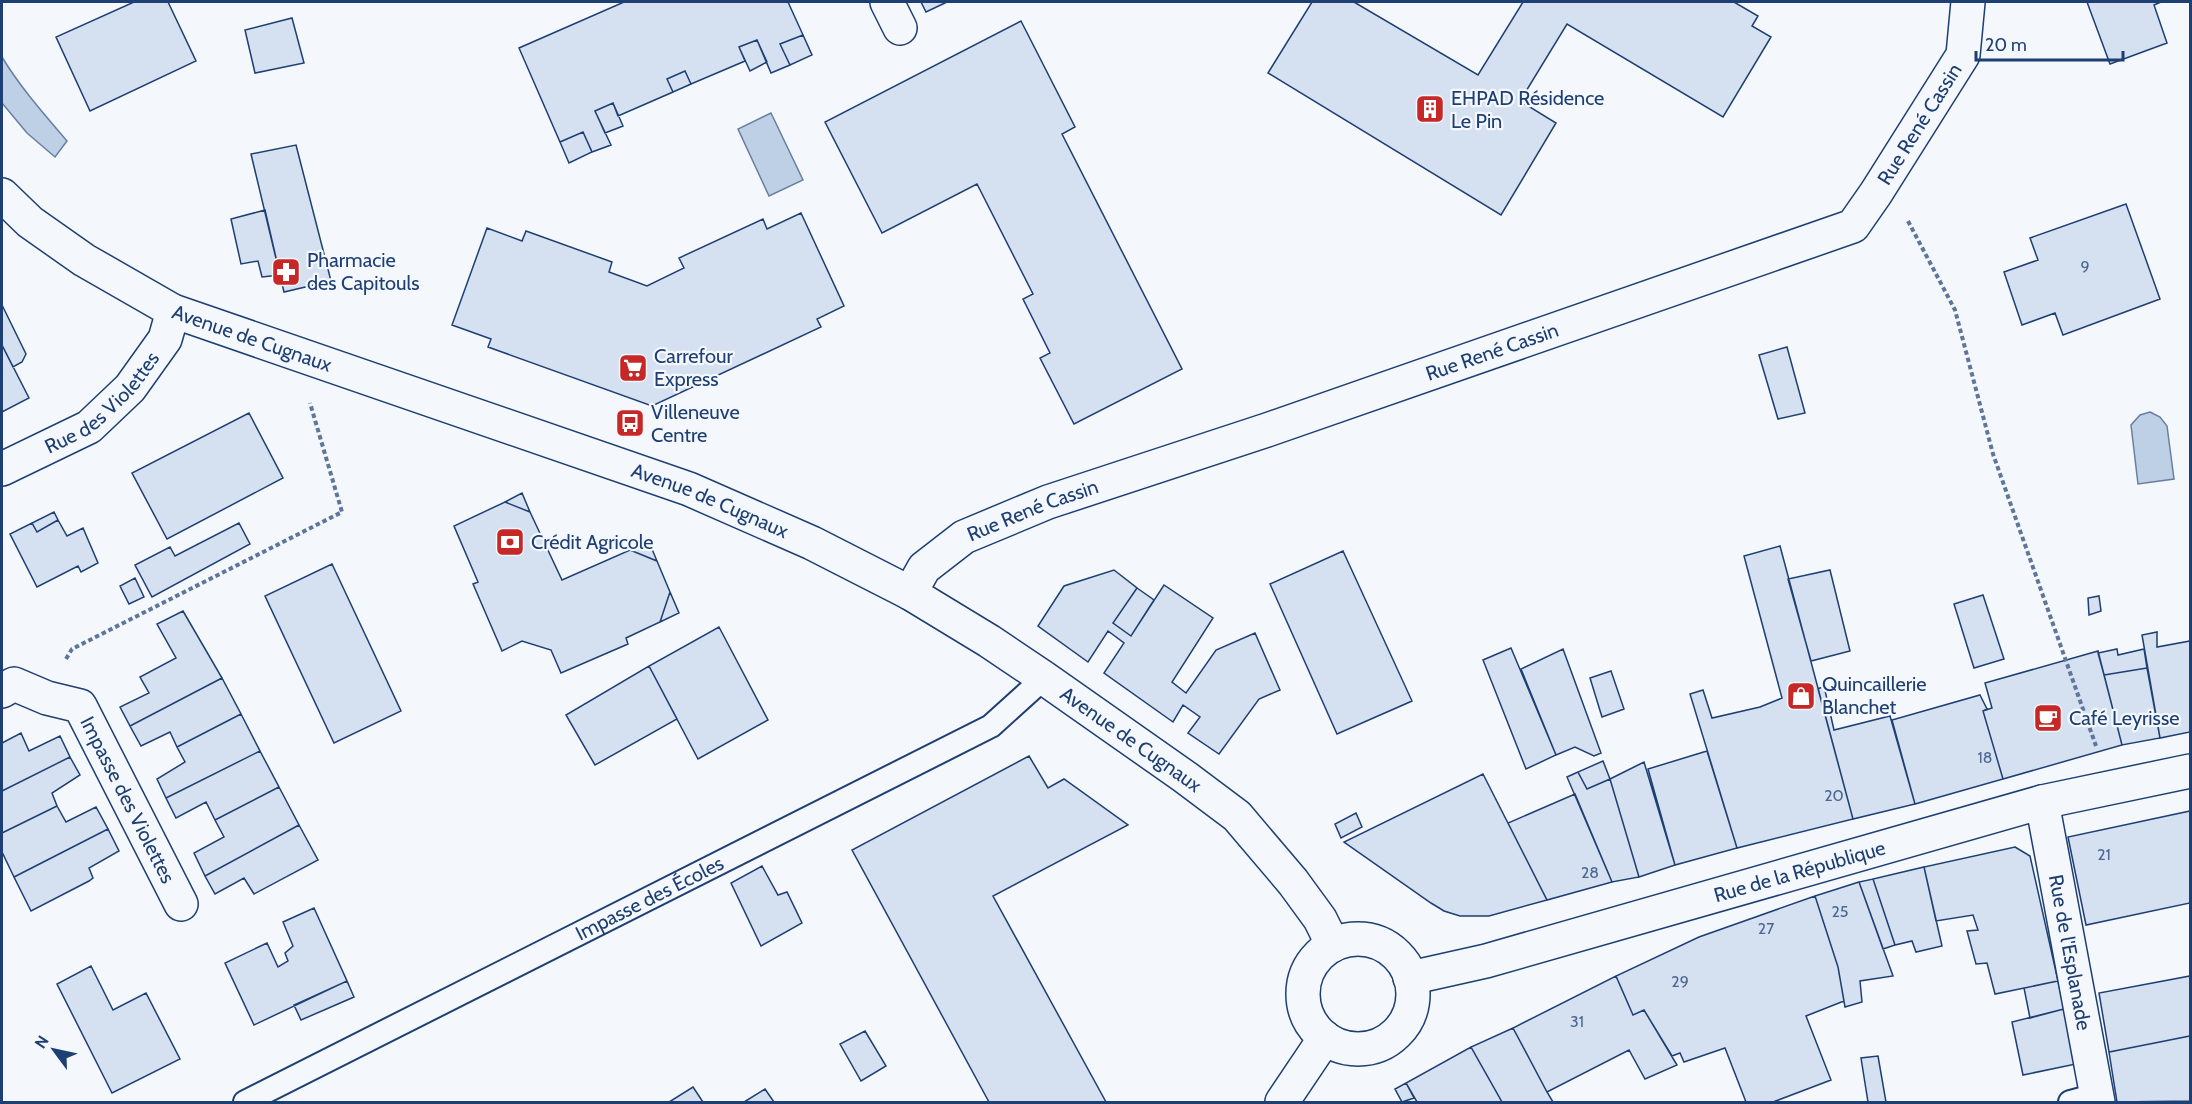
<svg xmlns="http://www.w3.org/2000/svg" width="2192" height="1104" font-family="Cabin,sans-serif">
  <rect width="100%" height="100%" fill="#f4f7fb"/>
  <path fill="#bed0e5" stroke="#687fa3" stroke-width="1.5" d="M2,57C20,87 44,114 67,141L55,157L27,133L2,103Z
    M771,113L803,180L769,196L738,129Z
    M2150,412L2160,417L2167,426L2174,479L2138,484L2131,425L2140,415Z"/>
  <path fill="#d5e0f0" stroke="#1d3f73" stroke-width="1.5" d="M134,2H168L196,61L90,111L56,37Z
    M624,2H788L803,35L780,44L790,65L771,73L757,40L739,47L745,61L691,84L685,71L667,79L673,92L618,116L613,103L595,111L611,145L592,152L583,132L560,142L519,48Z
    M921,2H947L926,12Z
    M1312,2H1354L1478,75L1523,2H1734L1758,16L1752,26L1771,37L1723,117L1567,24L1520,101L1556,123L1501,215L1268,73Z
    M2087,2H2161L2154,5L2167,43L2110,64Z
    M292,18L304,63L255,73L245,30Z
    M1021,21L1075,127L1062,134L1182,369L1074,424L1040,358L1050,353L1023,299L1033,294L977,184L882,233L825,122Z
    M803,35L812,55L790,65L780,44Z
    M757,40L767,62L750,71L739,47Z
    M685,71L691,84L673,92L667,79Z
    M613,103L623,126L605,133L595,111Z
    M583,132L592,152L569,163L560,142Z
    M296,145L331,281L284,292L251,154Z
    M2126,204L2160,299L2063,335L2055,313L2022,325L2004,272L2038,260L2030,238Z
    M265,210L280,275L262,277L258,261L241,264L231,219Z
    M801,213L844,306L817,319L821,327L652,406L488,347L491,339L452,325L487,228L522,241L526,231L612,262L609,272L647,286L684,268L679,258L763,219L767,229Z
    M2,305L26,354L22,362L13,367L2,345Z
    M2,345L29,398L2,412Z
    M1787,347L1805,413L1778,419L1759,355Z
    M249,413L283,478L167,539L132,473Z
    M522,493L530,512L505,502Z
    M505,502L530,512L562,580L630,550L657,561L670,592L660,622L626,638L628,644L561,673L551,650L522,641L502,651L473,584L478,582L454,526Z
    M54,512L58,520L37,532L32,523Z
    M58,520L67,536L83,528L98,563L81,572L78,566L37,587L10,534L32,523L37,532Z
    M239,523L250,544L152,597L135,565L170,547L175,556Z
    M649,542L657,561L630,550Z
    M1780,546L1853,819L1737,848L1690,694L1703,690L1712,718L1760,707L1782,698L1744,556Z
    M1343,551L1412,701L1337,734L1270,584Z
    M332,564L401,711L334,743L265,596Z
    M1114,570L1137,588L1113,623L1131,636L1164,585L1213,618L1172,682L1186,693L1216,650L1255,633L1280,690L1259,699L1219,754L1188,733L1200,717L1183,705L1173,722L1104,673L1124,643L1108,631L1088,662L1038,626L1064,586Z
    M1830,570L1850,651L1811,661L1788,579Z
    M135,578L144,597L129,604L120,586Z
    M1137,588L1154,600L1131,636L1113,623Z
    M670,592L679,613L660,622Z
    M1983,595L2004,659L1974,668L1954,604Z
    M2099,596L2101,611L2089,615L2088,598Z
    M183,611L222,678L130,726L120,707L149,693L140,677L176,658L157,624Z
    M719,627L768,720L698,759L649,666Z
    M2157,632V647L2190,641V732L2160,738L2142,635Z
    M1511,648L1556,755L1526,769L1483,660Z
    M1563,649L1601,753L1594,756L1575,747L1556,755L1521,669Z
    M2117,649L2118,655L2144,649L2147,668L2104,675L2098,653Z
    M2098,651L2122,745L2003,779L1983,711L1992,708L1985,683Z
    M649,666L677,719L595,765L566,715Z
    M2147,668L2160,738L2122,745L2104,675Z
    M1611,671L1624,709L1602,717L1590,678Z
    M222,678L241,714L177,747L170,732L141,746L130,726Z
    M1824,686L1834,730L1890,716L1915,804L1853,819L1818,689Z
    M1980,695L1987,709L1983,711L2003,779L1915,804L1892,720Z
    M241,714L260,751L166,798L157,779L185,762L177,747Z
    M21,733L29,751L60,736L70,757L2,791V743Z
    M260,751L279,787L215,820L206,802L176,818L166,798Z
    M1707,751L1737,848L1675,865L1648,769Z
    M1029,756L1048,788L1064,779L1128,825L993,896L1106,1102H989L852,850Z
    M70,757L80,775L52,793L57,806L2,833V791Z
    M1603,761L1610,779L1587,789L1578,772Z
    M1644,762L1675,865L1639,877L1610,779Z
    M1578,772L1587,789L1610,779L1639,877L1612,882L1567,777Z
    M1483,774L1547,900L1489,916H1460L1444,911L1431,903L1344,842Z
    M279,787L299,825L205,876L194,853L224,837L215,820Z
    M1575,794L1612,882L1547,900L1508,823Z
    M57,806L66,822L96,807L108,829L14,877L2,852V833Z
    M2190,811V903L2086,925L2068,837Z
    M1356,813L1362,827L1341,838L1335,824Z
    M299,825L318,860L254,894L244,878L215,894L205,876Z
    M108,829L119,851L89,868L93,878L89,881L31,911L14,877Z
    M2015,847L2030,856L2058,981L1995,994L1987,963L1976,964L1967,931L1978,930L1973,915L1936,921L1924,867Z
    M762,866L778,895L787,892L802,923L761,946L731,883Z
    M1924,867L1942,946L1916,952L1912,941L1895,945L1873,879Z
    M1873,879L1895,945L1883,949L1859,882Z
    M1859,882L1893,976L1860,981L1862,1002L1845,1007L1838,967L1815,896Z
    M1815,896L1838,967L1844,1001L1806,1016L1831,1080L1773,1102H1746L1725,1048L1684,1062L1680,1053L1672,1056L1644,1010L1633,1015L1616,976L1699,937Z
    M314,908L347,981L254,1025L225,963L267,943L278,967L288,961L285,953L293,946L283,922Z
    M91,966L113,1010L146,993L180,1059L112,1093L57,984Z
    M1616,976L1633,1015L1644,1010L1677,1065L1645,1079L1629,1050L1547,1092L1513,1028Z
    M2190,976V1036L2109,1052L2099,993Z
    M347,981L354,997L301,1020L294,1005Z
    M2058,981L2064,1009L2030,1018L2024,988Z
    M2064,1009L2076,1064L2023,1075L2012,1022Z
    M1513,1028L1547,1092L1553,1102H1502L1471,1047Z
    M865,1031L886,1066L861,1081L840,1044Z
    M2190,1036V1101L2117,1102L2109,1052Z
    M1471,1047L1502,1102H1417L1406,1083Z
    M1878,1056L1886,1102H1868L1861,1058Z
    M1406,1083L1414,1098L1402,1102L1395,1089Z
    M693,1087L703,1102H669Z
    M765,1089L774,1102H744Z"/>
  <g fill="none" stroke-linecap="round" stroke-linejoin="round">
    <g stroke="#1d3f73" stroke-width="26">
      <g id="service">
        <path id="s1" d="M245,1102L991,726L1044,678"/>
        <path d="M2070,1102L2096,1095"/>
      </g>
    </g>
    <g stroke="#1d3f73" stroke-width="36">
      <g id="minor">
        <path d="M887,2L900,28"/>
        <path id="s2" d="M2,469L89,427L130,388L165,339L173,311"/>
        <path id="s3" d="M910,593L924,568L964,537L1048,502L1267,430L1853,226L1876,193L1963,55L1968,2"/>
        <path id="s4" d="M2,691L14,684L47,698L80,706L181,904"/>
        <path id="s5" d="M2042,802L2098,1102"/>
      </g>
    </g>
    <g stroke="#1d3f73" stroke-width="36">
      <g id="tertiary">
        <path id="s6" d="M2,195L30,222L84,260L173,311L689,489L812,543L910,593L989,641L1044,678L1185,777L1237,816L1293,882L1320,919L1333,945"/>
        <circle cx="1358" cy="994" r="55"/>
        <path id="s7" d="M1410,978L1486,961L2042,802L2190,771"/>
        <path d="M1282,1102L1325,1038"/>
      </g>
    </g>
    <path stroke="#5e769c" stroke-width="4" stroke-dasharray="4.5 3" stroke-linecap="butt" d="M1908,221L1955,310L1993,454L2096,746
      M66,659L72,649L342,512L310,403"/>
    <use href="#service" stroke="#f4f7fb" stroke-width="22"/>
    <use href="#minor" stroke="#f4f7fb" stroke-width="33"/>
    <use href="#tertiary" stroke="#f4f7fb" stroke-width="33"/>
  </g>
  <defs>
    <g id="building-square" transform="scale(1.5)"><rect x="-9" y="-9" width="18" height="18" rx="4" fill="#c62828" stroke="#f4f7fb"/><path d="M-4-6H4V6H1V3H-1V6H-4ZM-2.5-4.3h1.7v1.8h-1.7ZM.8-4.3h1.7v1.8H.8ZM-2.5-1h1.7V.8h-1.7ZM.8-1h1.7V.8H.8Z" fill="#fff"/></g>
    <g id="pharmacy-square" transform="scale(1.5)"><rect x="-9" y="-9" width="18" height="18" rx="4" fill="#c62828" stroke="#f4f7fb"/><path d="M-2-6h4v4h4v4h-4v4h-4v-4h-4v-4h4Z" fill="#fff"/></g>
    <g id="supermarket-square" transform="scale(1.5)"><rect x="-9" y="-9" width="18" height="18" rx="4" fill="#c62828" stroke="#f4f7fb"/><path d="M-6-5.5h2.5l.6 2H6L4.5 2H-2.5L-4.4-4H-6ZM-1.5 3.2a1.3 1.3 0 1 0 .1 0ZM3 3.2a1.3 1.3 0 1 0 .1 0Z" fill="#fff"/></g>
    <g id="bus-square" transform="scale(1.5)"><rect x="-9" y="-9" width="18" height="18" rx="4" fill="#c62828" stroke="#f4f7fb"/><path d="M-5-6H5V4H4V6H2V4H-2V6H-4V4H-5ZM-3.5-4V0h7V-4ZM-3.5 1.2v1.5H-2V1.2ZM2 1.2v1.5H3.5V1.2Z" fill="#fff"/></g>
    <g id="bank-square" transform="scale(1.5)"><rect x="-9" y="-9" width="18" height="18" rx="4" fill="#c62828" stroke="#f4f7fb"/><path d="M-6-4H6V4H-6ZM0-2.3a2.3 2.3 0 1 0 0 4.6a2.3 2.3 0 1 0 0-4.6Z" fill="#fff"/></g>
    <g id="shop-square" transform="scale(1.5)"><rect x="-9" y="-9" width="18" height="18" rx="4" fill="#c62828" stroke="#f4f7fb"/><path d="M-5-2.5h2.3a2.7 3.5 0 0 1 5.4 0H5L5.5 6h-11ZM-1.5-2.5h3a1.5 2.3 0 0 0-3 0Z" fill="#fff"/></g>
    <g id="cafe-square" transform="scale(1.5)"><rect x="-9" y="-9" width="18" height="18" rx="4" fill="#c62828" stroke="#f4f7fb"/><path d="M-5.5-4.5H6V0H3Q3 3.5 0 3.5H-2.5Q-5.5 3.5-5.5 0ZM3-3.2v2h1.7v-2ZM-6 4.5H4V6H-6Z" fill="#fff"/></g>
  </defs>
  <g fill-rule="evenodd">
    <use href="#building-square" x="1430" y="109"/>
    <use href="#pharmacy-square" x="286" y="272"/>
    <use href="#supermarket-square" x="633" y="368"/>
    <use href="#bus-square" x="630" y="423"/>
    <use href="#bank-square" x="510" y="542"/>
    <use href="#shop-square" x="1801" y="696"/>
    <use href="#cafe-square" x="2048" y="718"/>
  </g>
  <g text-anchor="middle" stroke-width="4.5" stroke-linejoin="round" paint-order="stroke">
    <g font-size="16" fill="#4b6792">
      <text x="2085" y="272">9</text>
      <text x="1985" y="763">18</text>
      <text x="1834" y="801">20</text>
      <text x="2104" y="860">21</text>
      <text x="1590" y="878">28</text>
      <text x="1840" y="917">25</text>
      <text x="1766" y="934">27</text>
      <text x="1680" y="987">29</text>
      <text x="1577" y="1027">31</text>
    </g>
    <g font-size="20" fill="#1d3f73" stroke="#f4f7fb" text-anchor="start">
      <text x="1451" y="105">EHPAD Résidence<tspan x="1451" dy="23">Le Pin</tspan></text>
      <text x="307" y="267">Pharmacie<tspan x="307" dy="23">des Capitouls</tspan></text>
      <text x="654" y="363">Carrefour<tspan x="654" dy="23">Express</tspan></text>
      <text x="651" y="419">Villeneuve<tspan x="651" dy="23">Centre</tspan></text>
      <text x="531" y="549">Crédit Agricole</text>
      <text x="1822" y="691">Quincaillerie<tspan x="1822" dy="23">Blanchet</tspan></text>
      <text x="2069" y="725">Café Leyrisse</text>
    </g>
    <g font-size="20" fill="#1d3f73" stroke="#f4f7fb">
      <text dy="7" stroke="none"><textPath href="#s3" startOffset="1143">Rue René Cassin</textPath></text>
      <text dy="7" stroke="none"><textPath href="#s6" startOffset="291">Avenue de Cugnaux</textPath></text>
      <text dy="7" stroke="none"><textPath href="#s3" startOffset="639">Rue René Cassin</textPath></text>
      <text dy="7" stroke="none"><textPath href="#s2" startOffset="122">Rue des Violettes</textPath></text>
      <text dy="7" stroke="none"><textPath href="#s6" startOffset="777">Avenue de Cugnaux</textPath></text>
      <text dy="7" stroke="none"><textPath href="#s3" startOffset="153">Rue René Cassin</textPath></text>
      <text dy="7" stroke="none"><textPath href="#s6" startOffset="1263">Avenue de Cugnaux</textPath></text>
      <text dy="7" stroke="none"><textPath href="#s4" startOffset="189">Impasse des Violettes</textPath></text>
      <text dy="7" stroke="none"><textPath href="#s7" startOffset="404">Rue de la République</textPath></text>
      <text dy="7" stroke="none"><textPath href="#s1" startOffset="453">Impasse des Écoles</textPath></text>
      <text dy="7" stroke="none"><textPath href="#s5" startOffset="153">Rue de l'Esplanade</textPath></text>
    </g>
  </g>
  <rect width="2192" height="1104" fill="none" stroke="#1d3f73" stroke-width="6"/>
  <g transform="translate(54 1050) rotate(303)" stroke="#f4f7fb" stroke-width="4.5" paint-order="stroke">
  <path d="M0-4.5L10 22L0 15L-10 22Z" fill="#1d3f73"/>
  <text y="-9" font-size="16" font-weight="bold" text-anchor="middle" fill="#1d3f73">N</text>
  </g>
  <path d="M1976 51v9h147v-9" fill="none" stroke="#1d3f73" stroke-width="3"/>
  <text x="1985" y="51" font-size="18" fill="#1d3f73" stroke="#f4f7fb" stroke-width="4.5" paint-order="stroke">20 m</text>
</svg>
